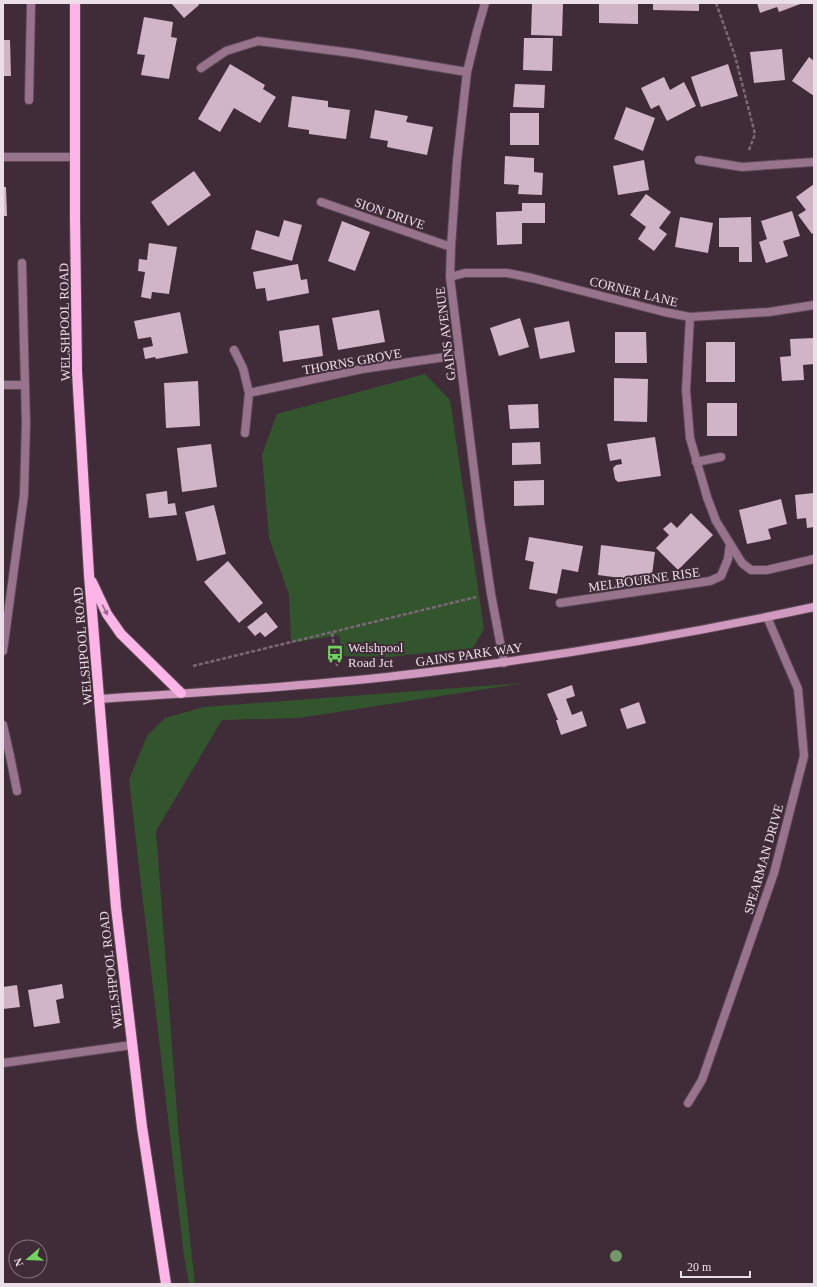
<svg xmlns="http://www.w3.org/2000/svg" width="817" height="1287" font-family="'Times New Roman',serif">
  <rect width="100%" height="100%" fill="#402b39"/>
  <path fill="#33552d" d="M425,374L450,400L484,629L473,648L389,657L343,656L339,635L291,643L289,595L269,538L262,455L277,414Z
    M524,683L299,718L222,720L156,831L179,1140L195,1284H189L184,1256L129,780L147,736L165,718L204,707Z"/>
  <path fill="#d0b5c6" d="M171,3H198L199,5L184,18Z
    M532,3L563,4L562,36L531,35Z
    M599,3H638V24L599,23Z
    M653,3H699V11L653,10Z
    M757,3H803L779,12L777,7L760,13Z
    M144,17L173,22L171,37L177,38L169,79L141,75L145,55L137,54Z
    M524,38H553L552,71L523,70Z
    M3,40H10L11,76H3Z
    M782,49L785,80L754,83L750,52Z
    M809,57L814,61V96L792,81Z
    M230,64L265,85L263,89L276,97L260,123L234,108L220,132L198,119Z
    M728,64L738,96L701,107L691,77Z
    M664,77L670,90L684,82L696,106L667,121L659,105L651,109L641,88Z
    M515,84L545,85L544,108L513,107Z
    M292,96L328,101V107L350,110L346,139L309,134V130L288,127Z
    M626,107L655,118L643,151L614,139Z
    M375,110L408,116L406,122L433,127L427,155L387,147L388,141L370,138Z
    M510,113H539V145H510Z
    M505,156L534,158V172L543,173L542,195L518,194L519,185L504,184Z
    M644,160L649,190L618,195L613,166Z
    M194,171L211,195L168,226L151,202Z
    M814,184V232L812,234L798,215L806,210L796,197Z
    M3,187H6L7,216H3Z
    M646,194L671,212L659,228L667,234L654,251L638,239L646,227L630,215Z
    M522,203H545V223H522V244L497,245L496,212L522,211Z
    M792,211L800,236L783,241L788,256L766,263L759,242L767,239L761,221Z
    M680,217L713,223L708,253L675,247Z
    M751,217L752,262H739V247H719V218Z
    M284,220L302,225L292,261L251,249L256,230L279,237Z
    M342,221L370,232L355,271L328,261Z
    M149,243L177,247L169,294L152,292L151,299L141,297L145,272L138,271L139,259L147,260Z
    M298,264L301,280L307,279L309,293L267,301L265,288L256,289L253,272Z
    M379,310L385,342L338,350L332,318Z
    M180,312L188,353L156,359L155,357L145,359L143,348L153,346L151,337L138,339L134,321Z
    M520,318L529,347L499,356L490,328Z
    M569,321L575,352L540,359L534,328Z
    M319,325L323,356L283,362L279,331Z
    M615,332H646L647,363H615Z
    M814,338V364L803,365L804,380L782,381L780,357L791,356L790,339Z
    M706,342H735V382H706Z
    M614,378L648,379L647,422L614,421Z
    M198,381L200,426L166,428L164,383Z
    M707,403H737V436H707Z
    M538,404L539,428L510,429L508,405Z
    M655,437L661,476L618,482L615,479L613,468L616,465L622,464L621,459L610,461L607,444Z
    M540,442L541,464L512,465V443Z
    M211,444L217,487L182,492L177,448Z
    M544,480V505L514,506V481Z
    M167,491L168,504L175,503L177,515L149,518L146,494Z
    M814,493V527L807,528L806,518L797,519L795,495Z
    M781,499L787,524L768,529L771,539L747,544L739,510Z
    M214,505L226,554L197,561L185,512Z
    M691,513L713,535L678,570L656,548L669,535L663,529L671,522L677,528Z
    M529,537L583,546L578,572L562,569L557,594L529,589L534,562L525,560Z
    M601,545L655,552L651,582L598,575Z
    M228,561L263,603L239,623L204,582Z
    M266,612L278,627L265,637L260,632L255,636L247,627Z
    M572,685L575,696L566,699L572,715L582,711L587,726L561,735L556,720H558L547,694Z
    M639,702L646,723L627,729L620,709Z
    M62,984L64,998L56,1000L60,1023L34,1027L28,990Z
    M17,985L20,1007L3,1009V987Z"/>
  <g fill="none" stroke-linecap="round" stroke-linejoin="round">
    <g stroke="#5c4855" stroke-width="10">
      <path id="lane" d="M201,68L226,51L258,41L352,53
        M29,100L31,5
        M22,263L24,346
        M707,497L716,521L742,563L751,570H767L814,559
        M560,603L710,581L721,576L728,559L730,544
        M3,651L24,495L26,423
        M10,756L17,791"/>
    </g>
    <g stroke="#5c4855" stroke-width="10">
      <path id="street" d="M31,3V5
        M485,3L477,31L467,72L457,161L451,247L450,277L480,519L491,594L504,663
        M352,53L467,72
        M3,157H75
        M699,160L742,167L814,162
        M321,202L451,247
        M450,277L465,273H507L532,278L664,312L690,317L769,312L814,305
        M690,317L686,390L690,438L707,497
        M24,346L26,423
        M234,350L243,368L249,393
        M3,385H25
        M245,433L249,393L362,369L459,355
        M696,462L721,457
        M3,725L10,756
        M3,1063L132,1045
        M688,1103L702,1080L774,873L804,756L798,689L767,617"/>
    </g>
    <g stroke="#5c4855" stroke-width="10">
      <path id="secondary" d="M99,699C206,692 314,686 421,673C553,657 684,635 814,607"/>
    </g>
    <g stroke="#5c4855" stroke-width="12">
      <path id="primary" d="M75,3V217L77,372L89,575L116,907L142,1127L166,1284
        M92,582L107,614L121,634L181,693"/>
    </g>
    <path stroke="#7b6875" stroke-width="2.5" stroke-dasharray="4 2" stroke-linecap="butt" d="M716,3L735,56L755,134L749,150
      M332,633L337,666
      M193,666L476,597"/>
    <use href="#lane" stroke="#97748c" stroke-width="8"/>
    <use href="#street" stroke="#97748c" stroke-width="8"/>
    <use href="#secondary" stroke="#d099be" stroke-width="8"/>
    <use href="#primary" stroke="#fcb5e6" stroke-width="10"/>
  </g>
  <circle fill="#749769" cx="616" cy="1256" r="6"/>
  <defs><path id="oneway-solid" d="M-6-.8H1V-3.2L6.5 0L1 3.2V.8H-6Z"/></defs>
  <use fill="#956987" href="#oneway-solid" transform="translate(105 610) rotate(63)"/>
  <defs>
    <g id="bus-bare" transform="scale(1.38)"><path d="M-5-6H5V4H4V6H2V4H-2V6H-4V4H-5ZM-3.5-4V0h7V-4ZM-3.5 1.2v1.5H-2V1.2ZM2 1.2v1.5H3.5V1.2Z" fill="#70d35e" stroke="#402b39" stroke-width="2.5" paint-order="stroke"/></g>
  </defs>
  <g fill-rule="evenodd">
    <use href="#bus-bare" x="335" y="654"/>
  </g>
  <g text-anchor="middle" stroke-width="4" stroke-linejoin="round" paint-order="stroke">
    <g font-size="13" fill="#ecdee7" stroke="#402b39">
      <text transform="translate(390 213) rotate(19)" y="5">SION DRIVE</text>
      <text transform="translate(634 291) rotate(14)" y="5">CORNER LANE</text>
      <text transform="translate(64 322) rotate(-91)" y="5">WELSHPOOL ROAD</text>
      <text transform="translate(445 334) rotate(-97)" y="5">GAINS AVENUE</text>
      <text transform="translate(352 361) rotate(-10)" y="5">THORNS GROVE</text>
      <text transform="translate(644 579) rotate(-8)" y="5">MELBOURNE RISE</text>
      <text transform="translate(82 646) rotate(-95)" y="5">WELSHPOOL ROAD</text>
      <text transform="translate(469 654) rotate(-8)" y="5">GAINS PARK WAY</text>
      <text transform="translate(763 859) rotate(-74)" y="5">SPEARMAN DRIVE</text>
      <text transform="translate(110 970) rotate(-97)" y="5">WELSHPOOL ROAD</text>
    </g>
    <g font-size="13" fill="#ecdee7" stroke="#402b39" text-anchor="start">
      <text x="348" y="652">Welshpool<tspan x="348" dy="15">Road Jct</tspan></text>
    </g>
  </g>
  <rect width="817" height="1287" fill="none" stroke="#ecdee7" stroke-width="8"/>
  <g transform="translate(28 1259) rotate(251)"><circle r="19" fill="#402b39" stroke="#85737f"/>
  <path d="M0-3L7 15L0 10L-7 15Z" fill="#70d35e"/>
  <text y="-6" font-size="11" font-weight="bold" text-anchor="middle" fill="#ecdee7">N</text>
  </g>
  <path d="M681 1271v6h69v-6" fill="none" stroke="#ecdee7" stroke-width="2"/>
  <text x="687" y="1271" font-size="12" fill="#ecdee7" stroke="#402b39" stroke-width="3" paint-order="stroke">20 m</text>
</svg>
